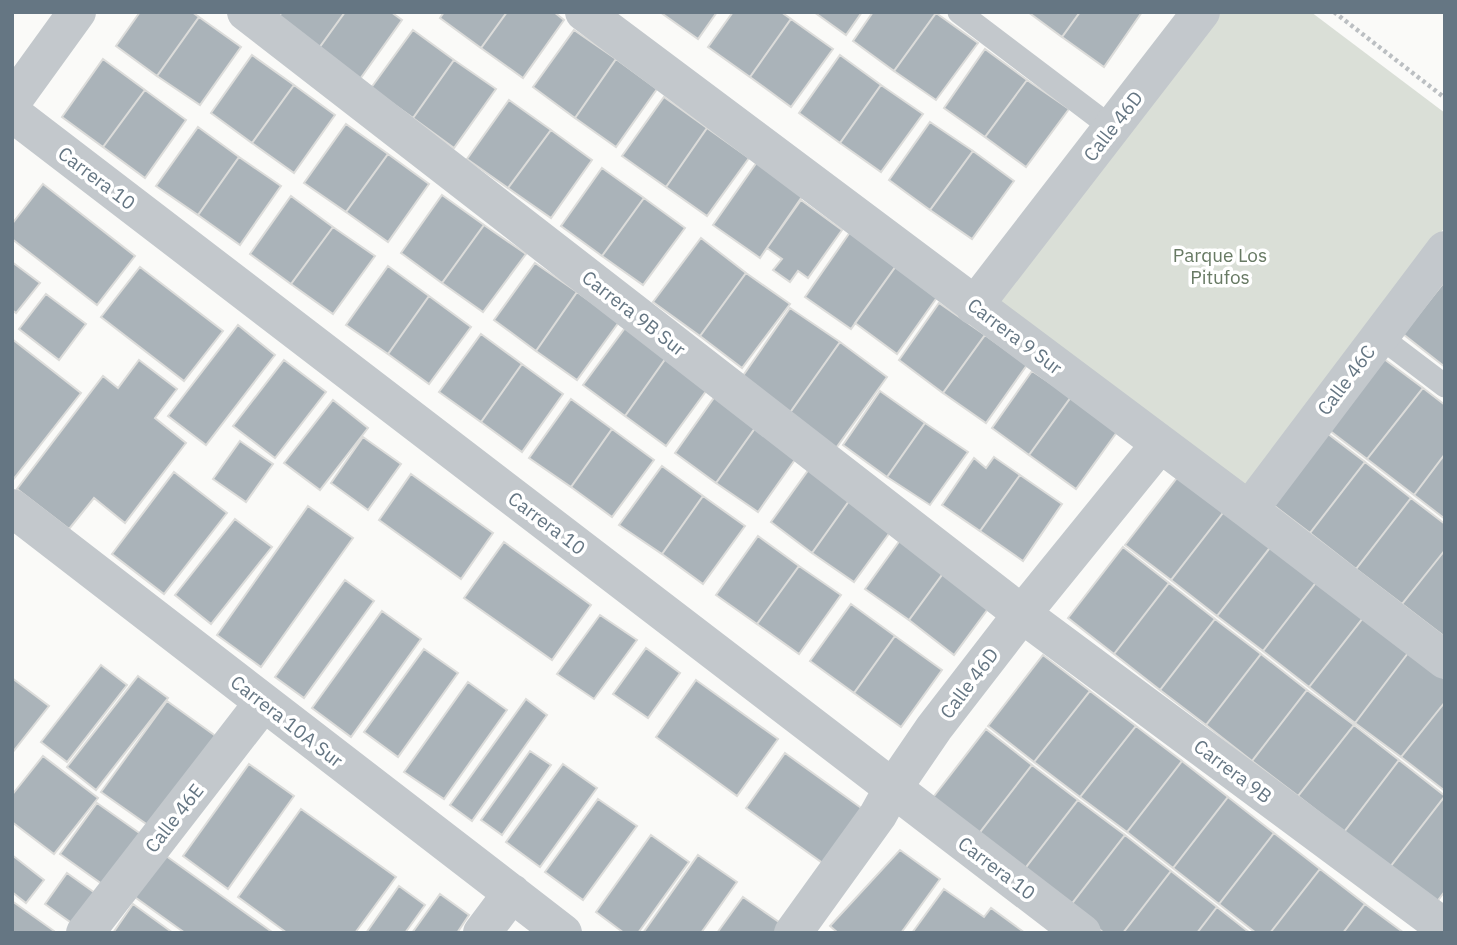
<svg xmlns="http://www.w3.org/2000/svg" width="1457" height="945" font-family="'IBM Plex Sans',sans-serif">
  <rect width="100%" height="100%" fill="#fafaf8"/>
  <path fill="#dadfd7" d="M1219,12H1311L1445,113V227L1248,489L997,299Z"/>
  <path fill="#aab3b9" stroke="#dcdcda" stroke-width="2" d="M140,12H192L199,17L157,76L116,46Z
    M282,12H345L319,48L277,19Z
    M345,12H391L402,20L360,79L319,48Z
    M444,12H507L481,48L440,18Z
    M507,12H554L564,20L523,78L481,48Z
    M660,12H717L698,39Z
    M733,12H781L791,19L750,77L708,47Z
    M814,12H862L846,35Z
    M873,12H936V13L894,71L853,41Z
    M1028,12H1080L1062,37Z
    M1080,12H1142L1104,67L1062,37Z
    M936,13L978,43L936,100L894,71Z
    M199,17L241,47L200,105L157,76Z
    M791,19L833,49L791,107L750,77Z
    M413,30L454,60L413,118L371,88Z
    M574,30L616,59L575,118L533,87Z
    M985,49L1027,80L985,137L944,108Z
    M252,55L294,85L252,143L211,113Z
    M840,55L881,85L840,143L799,113Z
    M103,59L145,90L103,147L62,117Z
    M616,59L657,89L616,147L575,118Z
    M454,60L496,89L454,148L413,118Z
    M1027,80L1069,109L1026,167L985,137Z
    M294,85L335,115L294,173L252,143Z
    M881,85L923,114L881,172L840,143Z
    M145,90L186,120L145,178L103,147Z
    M664,97L707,128L666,187L622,156Z
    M509,100L551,130L508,188L467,159Z
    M930,122L973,151L930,210L889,180Z
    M346,124L388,154L346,212L304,183Z
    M198,127L239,157L198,215L156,186Z
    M707,128L749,158L707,216L666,187Z
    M551,130L592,160L551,218L508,188Z
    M973,151L1014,181L972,239L930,210Z
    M388,154L429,184L388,242L346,212Z
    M762,155L808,188L760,258L713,225Z
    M239,157L281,186L240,245L198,215Z
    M602,168L644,198L602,256L561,226Z
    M43,184L135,256L97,305L12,239V224Z
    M442,195L484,225L442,283L401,253Z
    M291,196L333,227L291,284L250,254Z
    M644,198L685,228L643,285L602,256Z
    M801,200L842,230L808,278L798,271L790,282L773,270L782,259L767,248Z
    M484,225L526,254L483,312L442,283Z
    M855,225L901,259L851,329L805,297Z
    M333,227L375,256L333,314L291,284Z
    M701,238L746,273L700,336L653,302Z
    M12,262L40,283L16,313L12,310Z
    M535,263L577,292L536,351L494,320Z
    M388,266L429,296L388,354L346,325Z
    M896,266L938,296L897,354L855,323Z
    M140,267L223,331L184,381L101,317Z
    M746,273L790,304L742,368L700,336Z
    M1445,281V367L1403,334Z
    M577,292L619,322L577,380L536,351Z
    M46,294L86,324L59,360L19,329Z
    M429,296L471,327L429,384L388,354Z
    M939,303L985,335L943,393L899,360Z
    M790,308L840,342L789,414L740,380Z
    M238,325L275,355L206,445L168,416Z
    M625,328L666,358L625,416L583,385Z
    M481,334L522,364L481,422L439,392Z
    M985,335L1027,365L986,423L943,393Z
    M12,339L81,393L12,481Z
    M840,342L887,377L836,448L789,414Z
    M1376,353L1423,388L1367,459L1321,424Z
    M666,358L709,387L666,446L625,416Z
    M139,360L177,389L155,418L186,443L125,523L94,498L69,529L17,489L103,376L118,388Z
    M284,360L326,392L275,458L233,426Z
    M522,364L563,394L522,452L481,422Z
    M1032,371L1071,397L1029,455L992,428Z
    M1423,388L1445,405V454L1414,495L1367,459Z
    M880,391L925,423L887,477L843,445Z
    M716,395L758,424L716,483L675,453Z
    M1071,397L1117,432L1076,489L1029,455Z
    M571,399L612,429L571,487L529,458Z
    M333,400L368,428L320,490L284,463Z
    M925,423L968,452L930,505L887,477Z
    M758,424L799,454L758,512L716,483Z
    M1319,427L1365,462L1310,533L1264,498Z
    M612,429L654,460L612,517L571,487Z
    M363,437L401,464L368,510L331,483Z
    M240,441L273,464L246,502L213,479Z
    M1445,454V519L1414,495Z
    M994,457L1020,475L980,531L942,505L974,458L986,468Z
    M1365,462L1411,498L1356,569L1310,533Z
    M812,465L854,494L812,553L771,522Z
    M662,466L703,496L662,554L619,525Z
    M174,472L227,513L164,594L112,554Z
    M411,474L493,533L461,579L379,520Z
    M1180,474L1226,509L1171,580L1125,545Z
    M1020,475L1062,504L1023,561L980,531Z
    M854,494L896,524L854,582L812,553Z
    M703,496L745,526L703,584L662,554Z
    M1411,498L1445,524V550L1402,604L1356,569Z
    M308,506L353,538L261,667L217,635Z
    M1226,509L1272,545L1217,616L1171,580Z
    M235,519L272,547L211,624L175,595Z
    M906,532L950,564L909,620L865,589Z
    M758,536L799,566L757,624L716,595Z
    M504,542L591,605L552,660L464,598Z
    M1272,545L1318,580L1263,651L1217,616Z
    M1123,547L1169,583L1114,654L1068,618Z
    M1445,550V637L1402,604Z
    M950,564L996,598L954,655L909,620Z
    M799,566L841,595L799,654L757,624Z
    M345,580L374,601L304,698L275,677Z
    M1318,580L1363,618L1309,687L1263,651Z
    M1169,583L1215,619L1160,690L1114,654Z
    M851,604L895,636L854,693L810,661Z
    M382,611L421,639L351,737L312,708Z
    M600,615L637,640L594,699L557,674Z
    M1363,618L1408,653L1355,723L1309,687Z
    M1215,619L1261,654L1206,725L1160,690Z
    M895,636L942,670L901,727L854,693Z
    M646,648L680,673L648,718L613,694Z
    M424,649L458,673L398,757L364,732Z
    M1408,653L1445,679V702L1401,757L1355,723Z
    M1261,654L1307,690L1252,761L1206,725Z
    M1043,655L1090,691L1034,762L988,726Z
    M101,665L127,685L67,762L41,742Z
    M138,676L168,698L96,790L67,767Z
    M12,678L49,706L12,753Z
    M696,680L778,739L737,796L656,737Z
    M468,682L507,710L444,799L404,772Z
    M1307,690L1354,725L1298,796L1252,761Z
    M1090,691L1136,726L1080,797L1034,762Z
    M526,699L547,715L472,821L450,805Z
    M167,701L217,737L152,828L101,792Z
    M1445,702V791L1401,757Z
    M1354,725L1399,760L1344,832L1298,796Z
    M1136,726L1182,761L1127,832L1080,797Z
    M986,729L1032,765L977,836L931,800Z
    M530,751L551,765L502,835L481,820Z
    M785,753L864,810L824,864L746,808Z
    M43,756L98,798L54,854L12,822V795Z
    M1399,760L1445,796L1390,867L1344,832Z
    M1182,761L1228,797L1173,868L1127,832Z
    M249,764L294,796L228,889L183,856Z
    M563,764L597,788L540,867L506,842Z
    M1032,765L1078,800L1023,871L977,836Z
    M1445,796V891L1436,903L1390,867Z
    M1228,797L1274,833L1219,904L1173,868Z
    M598,799L637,826L583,900L545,872Z
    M1078,800L1125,835L1070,906L1023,871Z
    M97,803L145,837L109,889L60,854Z
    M301,809L396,877L355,933H287L238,897Z
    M1274,833L1320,869L1270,933H1256L1219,904Z
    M651,835L689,862L638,933H624L596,912Z
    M1125,835L1171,871L1123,933H1104L1070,906Z
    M900,850L940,879L901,933H838L830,926Z
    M162,853L272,932L185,933L132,895Z
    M12,855L44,880L26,903L12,892Z
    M698,855L737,882L701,933H643Z
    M1320,869L1365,904L1343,933H1270Z
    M1171,871L1217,907L1197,933H1123Z
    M67,873L102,898L80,929L45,904Z
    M399,886L425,905L405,933H366Z
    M944,889L984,917L991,908L1025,933H912Z
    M440,894L469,915L457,933H412Z
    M743,897L789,929L787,933H717Z
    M12,901L54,931L53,933H12Z
    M133,904L173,933H113Z
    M1365,904L1404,933H1343Z
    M1217,907L1250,933H1197Z"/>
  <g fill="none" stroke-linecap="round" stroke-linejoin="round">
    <path stroke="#bbbfc2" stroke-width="4.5" stroke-dasharray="3.5 3.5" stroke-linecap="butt" d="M1334,12L1445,98"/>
    <path stroke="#c3c8cc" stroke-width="23" d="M959,12L1112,128
      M1379,336L1445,386"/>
    <path stroke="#c3c8cc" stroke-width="38" d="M246,12L1022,614L1445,928
      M584,12L1249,510L1445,660
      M12,102L77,12
      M12,113L1082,933
      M974,306L1201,12
      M12,508L563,933
      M1249,510L1445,250
      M85,933L263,703
      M482,933L512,893
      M793,933L878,815L893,788L934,728L1022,614L1160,444"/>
  </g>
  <g text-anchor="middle" stroke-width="7" stroke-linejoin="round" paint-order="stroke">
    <g font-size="19" fill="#657683" stroke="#fff">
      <text transform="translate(1113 126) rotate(-52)" y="7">Calle 46D</text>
      <text transform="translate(97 178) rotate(37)" y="7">Carrera 10</text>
      <text transform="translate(634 313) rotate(38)" y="7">Carrera 9B Sur</text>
      <text transform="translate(1015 336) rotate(37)" y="7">Carrera 9 Sur</text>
      <text transform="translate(1346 380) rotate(-53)" y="7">Calle 46C</text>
      <text transform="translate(547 523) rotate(37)" y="7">Carrera 10</text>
      <text transform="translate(969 683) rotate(-53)" y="7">Calle 46D</text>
      <text transform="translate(287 721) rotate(38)" y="7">Carrera 10A Sur</text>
      <text transform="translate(1233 771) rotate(37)" y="7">Carrera 9B</text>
      <text transform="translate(174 818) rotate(-52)" y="7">Calle 46E</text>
      <text transform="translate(997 868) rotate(37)" y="7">Carrera 10</text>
    </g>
    <g font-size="19" fill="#687a64" stroke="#fff">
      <text x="1220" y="262">Parque Los<tspan x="1220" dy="22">Pitufos</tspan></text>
    </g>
  </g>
  <rect width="1457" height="945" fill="none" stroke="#657683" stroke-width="28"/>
</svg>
